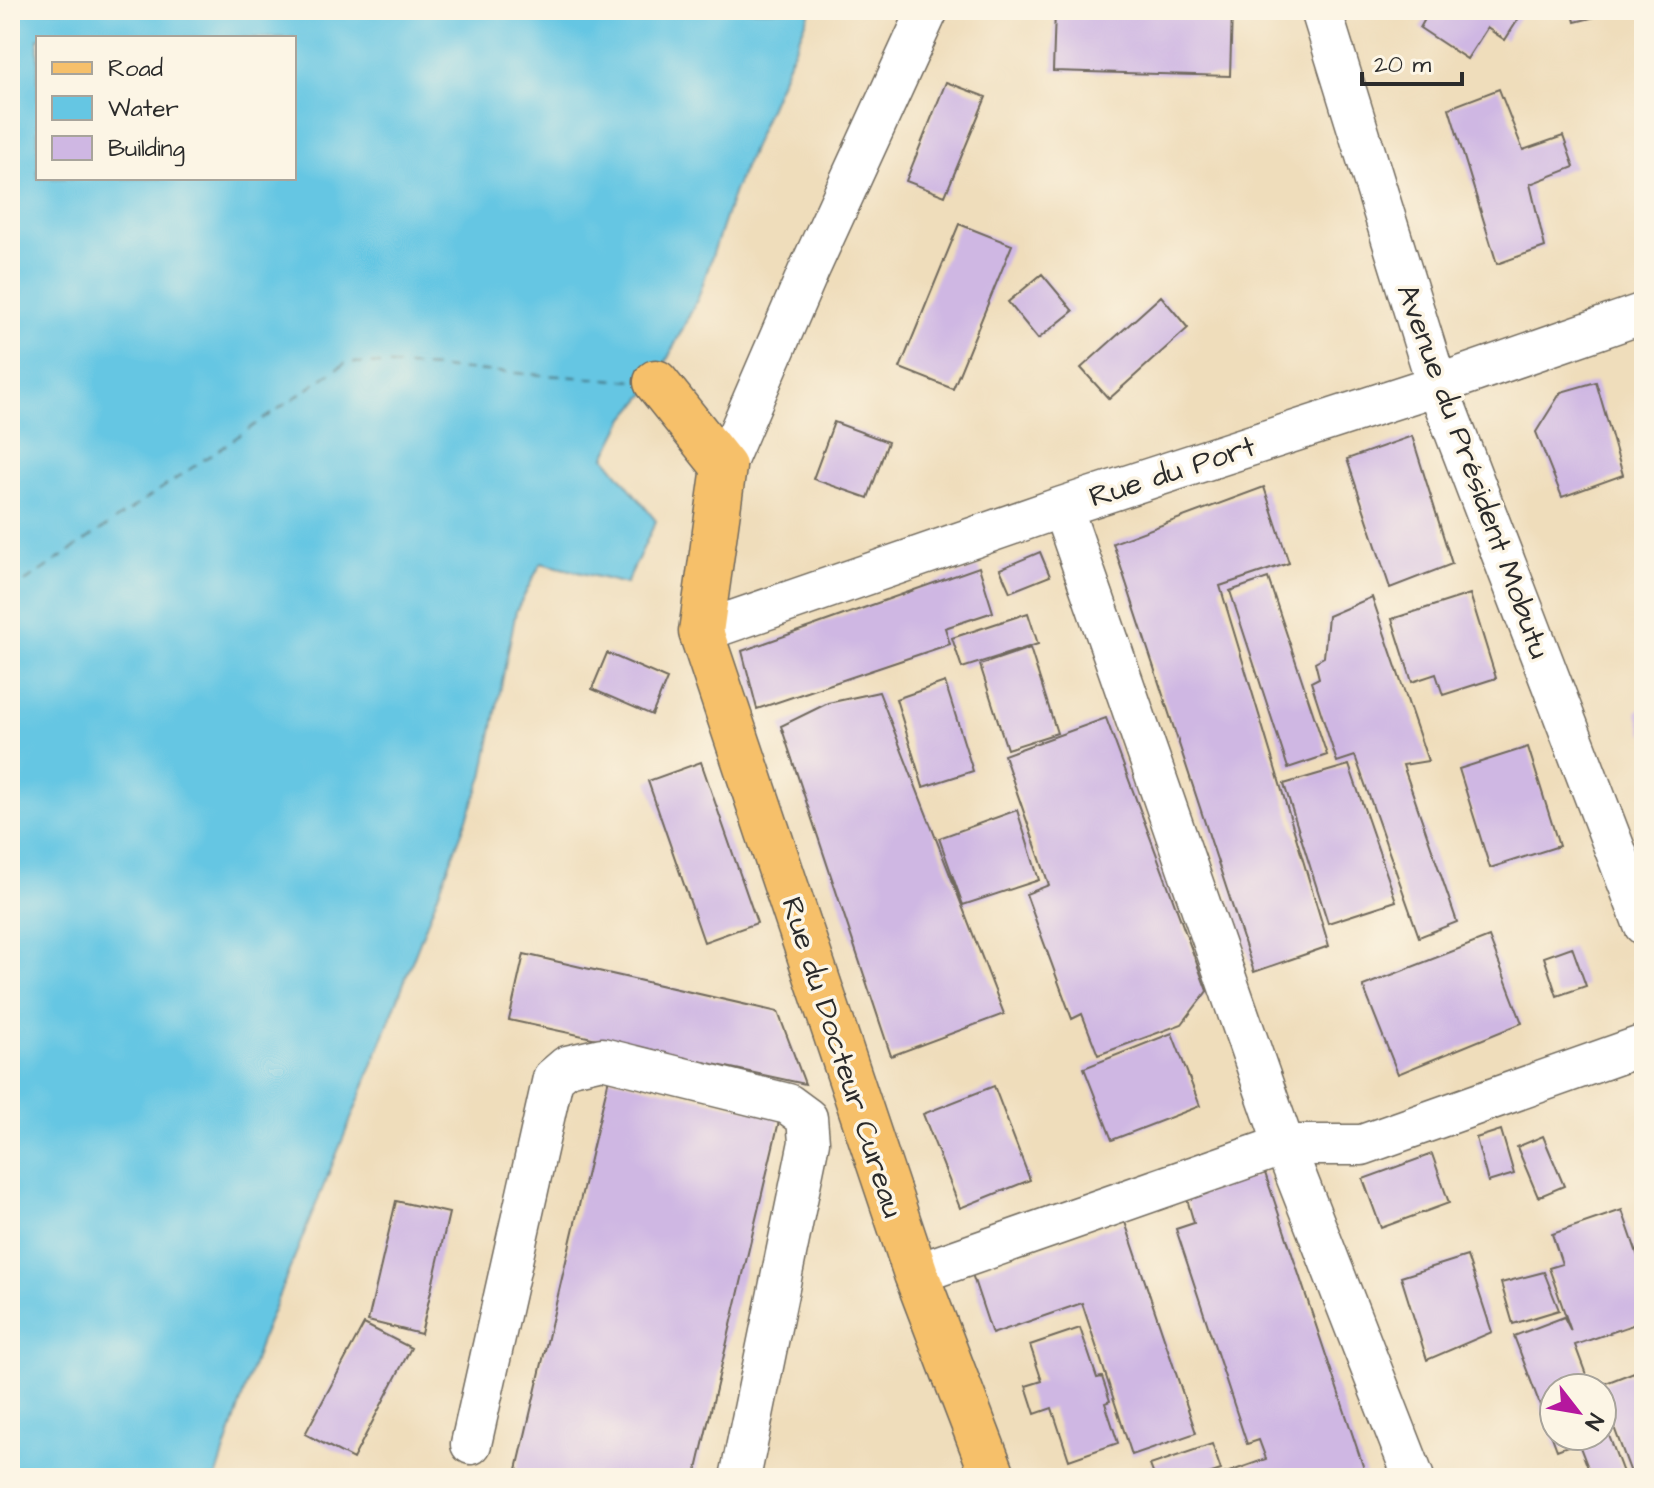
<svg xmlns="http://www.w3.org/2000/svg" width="1654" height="1488" font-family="'Architects Daughter',sans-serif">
  <rect width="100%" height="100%" fill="#fcf5e5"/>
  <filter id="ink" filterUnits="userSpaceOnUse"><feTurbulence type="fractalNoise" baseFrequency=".0125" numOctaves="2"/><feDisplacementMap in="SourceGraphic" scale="16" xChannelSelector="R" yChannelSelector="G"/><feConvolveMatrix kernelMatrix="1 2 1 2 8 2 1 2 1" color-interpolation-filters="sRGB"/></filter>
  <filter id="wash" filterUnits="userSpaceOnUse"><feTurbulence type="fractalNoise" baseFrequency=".006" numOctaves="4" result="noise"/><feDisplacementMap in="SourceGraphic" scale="32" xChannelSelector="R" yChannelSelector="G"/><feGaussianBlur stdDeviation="1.8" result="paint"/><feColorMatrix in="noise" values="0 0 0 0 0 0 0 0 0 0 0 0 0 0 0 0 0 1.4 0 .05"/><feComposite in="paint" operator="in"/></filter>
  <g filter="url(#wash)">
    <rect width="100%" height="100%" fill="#efddbb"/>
    <path fill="#65c6e3" stroke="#487887" stroke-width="2" fill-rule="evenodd" d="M10,10H811L734,191L698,298L656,382L625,418L605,457L656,521L626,584L541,563L516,611L483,777L360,1097L263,1334L216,1478H10ZM38,38H294V178H38Z"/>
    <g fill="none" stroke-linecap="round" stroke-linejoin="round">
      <path stroke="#3c5a62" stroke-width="2" stroke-dasharray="10 8" stroke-linecap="butt" d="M10,592L347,362L635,381"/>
    </g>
    <g id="blocks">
      <path fill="#cfb7e3" d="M1055,10H1232L1230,76L1053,71Z
        M1430,10H1524L1505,40L1487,28L1467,59L1420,28Z
        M1572,10H1619V11L1575,22Z
        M946,82L986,97L945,196L906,181Z
        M1499,89L1523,150L1563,136L1574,167L1530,184L1545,247L1497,264L1449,108Z
        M959,224L1012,245L953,389L900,368Z
        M1042,274L1073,311L1038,339L1008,302Z
        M1161,296L1188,328L1109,399L1081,368Z
        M1596,382L1623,475L1562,497L1536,432L1561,392Z
        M834,422L888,442L868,498L813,479Z
        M1412,436L1452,564L1390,588L1347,459Z
        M1264,487L1289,563L1220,586L1329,946L1254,972L1113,543Z
        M1040,552L1050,576L1010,592L1000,569Z
        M979,567L993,612L945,628L950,644L757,709L742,651Z
        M1268,578L1327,755L1288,768L1230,591Z
        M1470,594L1496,678L1443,695L1436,674L1412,682L1392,619Z
        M1372,597L1428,761L1403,765L1457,922L1419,937L1355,756L1337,762L1311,682L1319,678L1315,662L1324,657L1328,616Z
        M1028,613L1038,644L962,668L952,638Z
        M1030,648L1057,733L1007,749L980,665Z
        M607,653L667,679L652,715L592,689Z
        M945,682L973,771L923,787L896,699Z
        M879,692L1004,1014L891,1056L781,726L828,703Z
        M1644,708V735H1643L1636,711Z
        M1106,718L1207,991L1182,1024L1098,1055L1082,1014L1072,1019L1026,894L1049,885L1004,755Z
        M1528,747L1559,846L1490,868L1459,769Z
        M701,762L757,923L704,942L648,781Z
        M1349,765L1396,901L1328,923L1284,784Z
        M1017,810L1039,880L963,905L939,838Z
        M1489,937L1522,1023L1398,1074L1363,986Z
        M1572,947L1586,986L1557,996L1544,957Z
        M524,954L778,1012L805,1084L509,1020Z
        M1172,1033L1200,1106L1112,1140L1084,1068Z
        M609,1078L780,1117L695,1478H515Z
        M994,1086L1030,1180L960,1208L923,1114Z
        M1501,1130L1514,1174L1488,1182L1476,1138Z
        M1543,1136L1564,1186L1538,1197L1517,1147Z
        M1432,1154L1449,1203L1381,1228L1363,1179Z
        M1265,1173L1367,1478H1212L1266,1459L1259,1440L1247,1444L1176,1229L1194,1223L1187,1199Z
        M396,1201L449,1213L421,1334L368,1321Z
        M1622,1210L1644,1274V1321L1575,1345L1591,1388H1554V1436H1602V1417L1625,1478H1592L1578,1442L1557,1450L1514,1336L1564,1317L1571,1331L1549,1268L1562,1264L1552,1234Z
        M1125,1222L1196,1433L1132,1455L1082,1303L992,1334L972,1274Z
        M1467,1256L1492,1332L1427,1360L1401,1277Z
        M1544,1272L1559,1310L1513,1324L1501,1283Z
        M364,1324L411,1348L353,1459L305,1434Z
        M1080,1328L1097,1378L1102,1377L1110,1401L1105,1403L1118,1443L1069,1460L1052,1408L1035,1414L1026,1386L1042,1381L1030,1345Z
        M1634,1372L1644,1400V1478H1633L1602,1395V1388H1593Z
        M1212,1444L1221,1470L1196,1478H1155L1150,1465Z"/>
    </g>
  </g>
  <g filter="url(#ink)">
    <use href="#blocks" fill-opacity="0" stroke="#70695d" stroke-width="2"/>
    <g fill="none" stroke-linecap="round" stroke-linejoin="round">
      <g stroke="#70695d" stroke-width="43">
        <path id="minor" d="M1321,10L1437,385L1644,925
          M724,467L809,270L928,10
          M1062,507L1284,1145L1414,1478
          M701,632L1062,507L1437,385L1644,313
          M916,1274L1284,1145H1362L1644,1045
          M471,1444L553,1078L567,1066L602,1058L788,1104L807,1118L809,1142L740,1478"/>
      </g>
      <g stroke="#70695d" stroke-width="47">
        <path id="major" d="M656,382L724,467L701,632L916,1274L994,1478"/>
      </g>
      <use href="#minor" stroke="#fff" stroke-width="40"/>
      <use href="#major" stroke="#f6c06b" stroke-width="44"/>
    </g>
  </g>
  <g text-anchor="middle" stroke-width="7" stroke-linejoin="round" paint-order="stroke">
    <g font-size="30" fill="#2b2b2b" stroke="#fcf5e5">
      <text transform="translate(1172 471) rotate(-18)" y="10">Rue du Port</text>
      <text transform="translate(1474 471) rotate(70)" y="10">Avenue du Président Mobutu</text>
      <text transform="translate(843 1057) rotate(72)" y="10">Rue du Docteur Cureau</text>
    </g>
  </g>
  <rect width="1654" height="1488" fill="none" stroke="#fcf5e5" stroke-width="40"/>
  <rect x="36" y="36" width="260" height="144" fill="#fcf5e5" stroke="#a8a49b" stroke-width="2"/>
  <rect x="52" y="62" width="40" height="12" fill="#f6c06b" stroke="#a8a49b" stroke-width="2"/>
  <text x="108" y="76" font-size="24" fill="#2b2b2b">Road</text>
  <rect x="52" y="96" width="40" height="24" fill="#65c6e3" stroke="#a8a49b" stroke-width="2"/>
  <text x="108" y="116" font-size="24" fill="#2b2b2b">Water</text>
  <rect x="52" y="136" width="40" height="24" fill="#cfb7e3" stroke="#a8a49b" stroke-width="2"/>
  <text x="108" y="156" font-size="24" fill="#2b2b2b">Building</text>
  <g transform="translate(1578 1412) rotate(121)"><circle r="38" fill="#fcf5e5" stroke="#a8a49b" stroke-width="2"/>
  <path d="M0-6L14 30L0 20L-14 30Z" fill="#b5179e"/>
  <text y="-12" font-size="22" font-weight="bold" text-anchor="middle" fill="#2b2b2b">N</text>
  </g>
  <path d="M1362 72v12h100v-12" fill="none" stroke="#2b2b2b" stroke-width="4"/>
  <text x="1374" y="72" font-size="24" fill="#2b2b2b" stroke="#fcf5e5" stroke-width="6" paint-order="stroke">20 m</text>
</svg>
